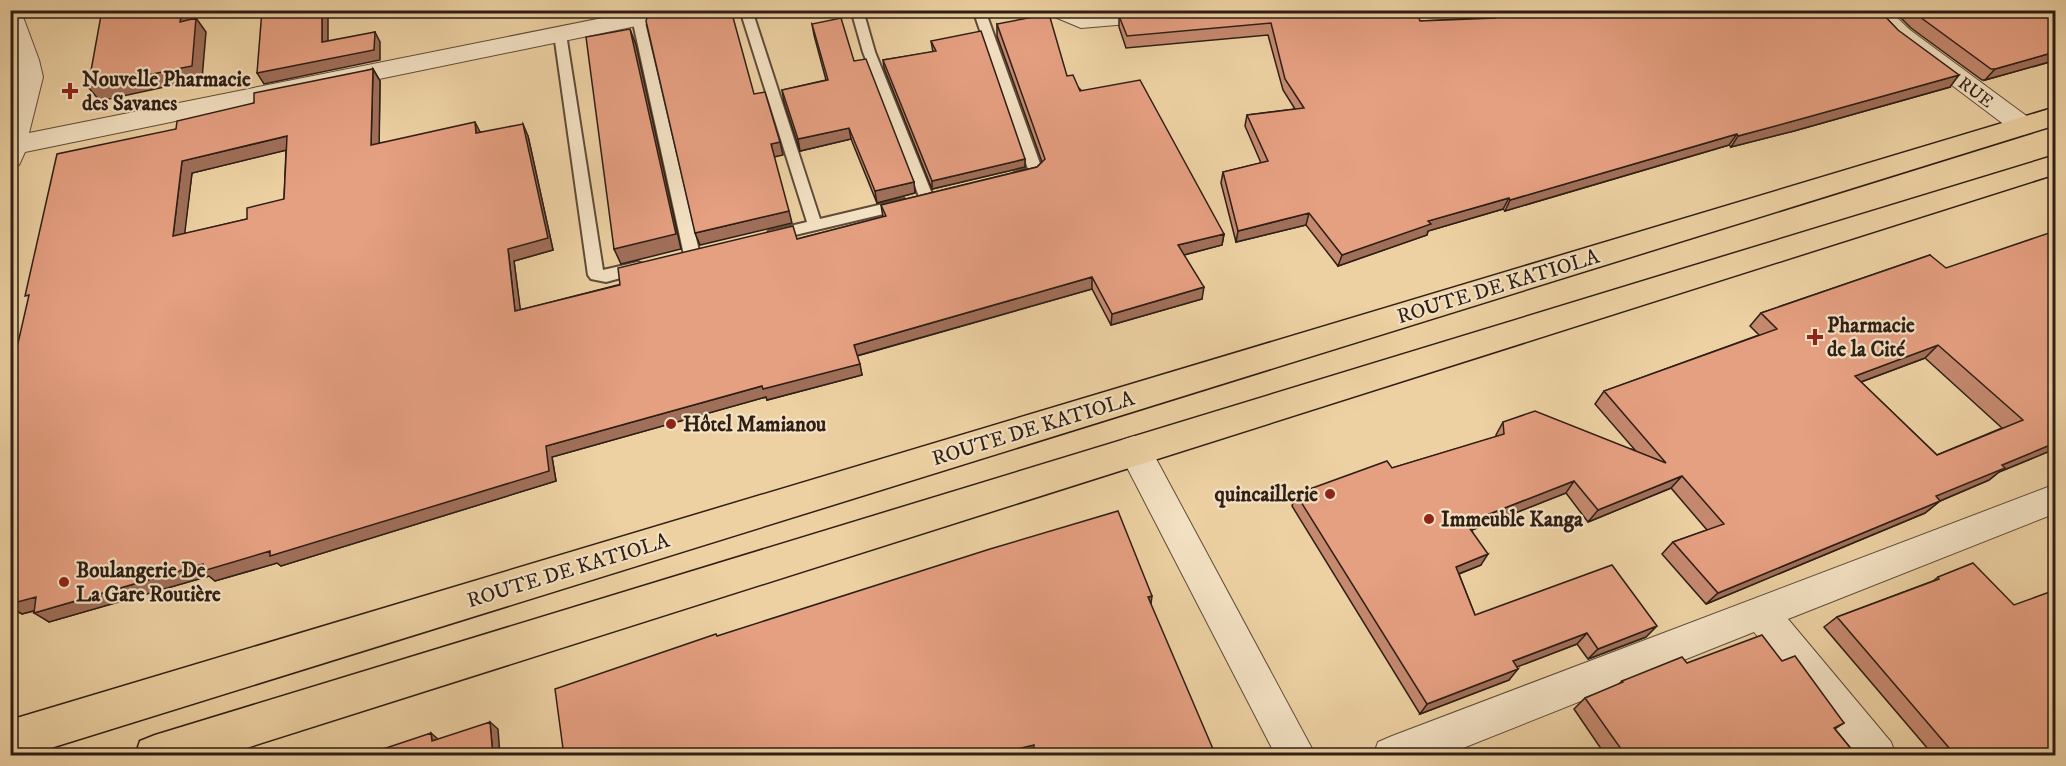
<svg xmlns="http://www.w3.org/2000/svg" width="2066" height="766" font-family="'IM FELL DW Pica',serif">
  <rect width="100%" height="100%" fill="#edd1a3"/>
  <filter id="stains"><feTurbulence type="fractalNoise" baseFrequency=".00333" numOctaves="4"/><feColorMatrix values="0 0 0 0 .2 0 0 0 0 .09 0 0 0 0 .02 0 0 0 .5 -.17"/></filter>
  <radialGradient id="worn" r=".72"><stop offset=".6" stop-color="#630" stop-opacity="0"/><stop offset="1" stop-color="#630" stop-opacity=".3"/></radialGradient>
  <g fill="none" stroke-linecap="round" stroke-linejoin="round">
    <g stroke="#5e4b38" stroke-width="4">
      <path id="service" d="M740,10H752L820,219L904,199L911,204L909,208L774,240L769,239L767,235L769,231L807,222Z
        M851,10H863L875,52L934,199L932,203H922L920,199L863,52Z
        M973,10H985L1043,172L1041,175L1019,181L1012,176L1014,173L1028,169Z
        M638,14L644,18L700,255L697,259H687L684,255L632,18Z
        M560,30L566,34L603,270L638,262L643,264L646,268L643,272L606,282L591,279L588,275L554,34Z"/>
    </g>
    <g stroke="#5e4b38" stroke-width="2">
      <path id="minor" d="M10,10H19L22,14L39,60L43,77L29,133L642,10H692L688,15L680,17L25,152L19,165L10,168V104L17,77L10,49Z
        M1046,10H1078L1084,13L1120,10H1223L1219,15L1211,17L1081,28L1050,15Z
        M1863,10H1889L1910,30L2032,120L2036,126L2032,132L2023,135L2014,132L1892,40Z
        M1134,436L1146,440L1316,756H1276L1118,450L1122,440Z
        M2056,484V513L1788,619L1891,742L1896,756H1852L1754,632L1443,756H1373L1378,742L1392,736Z"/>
    </g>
    <g stroke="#2e1e15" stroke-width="3">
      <path id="trunk" d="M2056,107V125L25,756H10V720Z
        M2056,155V174L221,756H135L140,741L155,735Z"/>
    </g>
    <use href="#service" fill="#f3e1c3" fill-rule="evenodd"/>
    <use href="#minor" fill="#f3e1c3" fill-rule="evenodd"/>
    <use href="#trunk" fill="#edd1a3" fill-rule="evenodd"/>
  </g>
  <path fill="#c5896f" stroke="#2e1e15" stroke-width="1.5" fill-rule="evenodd" d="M1480,10H1879L1950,87L1794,131L1731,147L1729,145L1505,211L1503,209L1428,231L1427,235L1338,266L1306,225L1236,242L1221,183L1223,172L1261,163L1245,126L1247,115L1295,109L1283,90L1268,35L1126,48L1119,27V16L1315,11L1420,21L1484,18Z
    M1893,10H2055V62L2053,61L1985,80H1982L1911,28Z
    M812,24L854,61L914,182L915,193L877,203L851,139L800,151L784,102L782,90L826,80L814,35Z
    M997,24L1067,76L1224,234L1222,245L1184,255L1202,299L1111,325L1092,289L857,356L862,375L767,400L766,397L552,457L556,481L281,566L277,563L215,581L209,576L49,622L34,611L22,614L10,607V378L176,129L254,103L373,69L380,81L379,143L480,132L528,136L553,250L514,261L520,310L883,217L881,205L1037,167L1042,162L997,36ZM286,150L284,199L247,219L184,234L192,173Z
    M931,41L1025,159V167L932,189L884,68L883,60L933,52Z
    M1930,255L2055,449L1999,472L1989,480L1940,501L1925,513L1706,604L1662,554L1673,542L1707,530L1671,488L1588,522L1566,493L1472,530L1481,565L1459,574L1475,615L1646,637L1588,659L1577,644L1516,667L1509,680L1420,714L1292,506L1296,494L1392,468L1496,437V435L1503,422L1635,450L1595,404L1604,391L1759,335L1750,326L1761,313ZM1925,358L2002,428L1937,455L1861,382Z
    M1938,577L2014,605L2055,756H1934L1824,627L1837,617L1933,581Z
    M1782,661L1844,723L1835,729L1857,756H1606L1574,709L1585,698L1618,685L1622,681L1687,663Z"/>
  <path fill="#a06f5a" stroke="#2e1e15" stroke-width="1.5" d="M182,10H193L190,35L180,22Z
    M322,10H328V53L322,42Z
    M196,18L206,32L202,79L100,101L88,87Z
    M630,29L636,45L681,249L621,264L614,249Z
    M375,32L380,42V60L264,84L257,73Z
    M2055,52V58L2053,61L1985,80L1995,69Z
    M373,69L380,81L379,157L371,145Z
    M1959,75L1950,87L1794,131L1731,147L1738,136Z
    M475,122L481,134L476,133Z
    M523,124L528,136L553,250L514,261L522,322L515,311L508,249Z
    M849,128L851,139L800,151L798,139Z
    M1737,134L1729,145L1505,211L1510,200Z
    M287,136L295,148L192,173L183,248L173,236L182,161Z
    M780,142L783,155L774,157L771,144Z
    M1025,159V167L932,189V181Z
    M914,182L915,193L877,203L875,191Z
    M1509,198L1503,209L1428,231L1427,235L1338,266L1342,255L1428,221Z
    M789,211L792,223L700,245L695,233Z
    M1309,213L1306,225L1236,242L1238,231Z
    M1224,234L1222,245L1176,257L1178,245Z
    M1092,277V289L856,356L854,345Z
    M1204,287L1202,299L1111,325L1112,314Z
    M1938,345L1925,358L1842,389L1855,376Z
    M860,364L862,375L767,400L766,397L552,457L556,481L281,566L277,563L215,581L209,576L49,622L34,613L203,564L546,446L762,386Z
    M2055,443V449L1999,472L1989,480L1921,509L1936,496L2002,465Z
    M1682,476L1671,488L1588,522L1598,510Z
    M1574,481L1566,493L1459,535L1466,523Z
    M1940,501L1925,513L1706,604L1718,593Z
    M1488,554L1481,565L1448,578L1456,567Z
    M10,595L36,597L51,606L22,614L10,607Z
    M1152,596L1151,604L1148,597Z
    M1657,626L1646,637L1588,659L1598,649Z
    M1587,633L1577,644L1504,672L1513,661Z
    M1518,669L1509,680L1420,714L1427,704Z
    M490,722L498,729L500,756H493Z
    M431,733L439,740L432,741Z
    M1034,745V752L1019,756H987Z"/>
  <path fill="#e59f81" stroke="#2e1e15" stroke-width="1.5" fill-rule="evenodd" d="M102,10H182L180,22L196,18L192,66L88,87Z
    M262,10H322V42L375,32L374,50L257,73Z
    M656,10H731L754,94L765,92L780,142L771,144L789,211L695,233L646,21L649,12Z
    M1185,10H1416L1420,21L1495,18L1490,10H1879L1898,30L1959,75L1801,119L1738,136L1737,134L1510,200L1509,198L1428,221L1431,224L1342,255L1309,213L1238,231L1223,172L1268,161L1247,115L1304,108L1285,79L1271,23L1127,36L1119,16Z
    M1913,10H2055V52L1995,69H1991L1920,17Z
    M1049,14L1067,76L1073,75L1080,91L1140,80L1224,234L1178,245L1204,287L1112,314L1092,277L854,345L860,364L763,389L762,386L546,446L549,471L270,556V551L203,571V564L34,613L36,597L10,604V378L29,295L25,296L57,154L176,129L177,121L254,103V93L373,69L371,145L475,122L476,133L523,124L548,238L508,249L515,311L620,285L618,268L793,226L797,239L886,216L881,205L1037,167L1045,159L997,24ZM287,136L284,199L247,208V219L173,236L182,161Z
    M841,18L854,61L866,59L914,182L875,191L849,128L798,139L782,90L828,80L812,24Z
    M630,29L676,234L614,249L586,37Z
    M981,31L1025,159L932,181L883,60L936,51L931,41Z
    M2055,231V443L2002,465L2005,468L1936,496L1940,501L1718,593L1673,542L1724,524L1682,476L1598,510L1574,481L1466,523L1488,554L1456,567L1475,615L1612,565L1657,626L1598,649L1587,633L1513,661L1518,669L1427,704L1296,494L1387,461L1392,468L1504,434L1503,422L1535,411L1666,463L1604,391L1777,329L1761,313L1930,255L1946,268ZM1938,345L2023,420L1937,455L1855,376Z
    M1118,511L1152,596L1148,597L1216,756H1033L1034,745L987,756H564L555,689L716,634L717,636L990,549Z
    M1973,563L2014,605L2055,590V756H1956L1837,617L1939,579L1938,577Z
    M1762,635L1782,661L1795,656L1844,723L1834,728L1857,756H1626L1585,698L1623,682L1622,681L1682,657L1687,663Z
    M490,722L493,756H362L431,733L432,741Z"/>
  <g fill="#8f2418" stroke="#f3e1c3" stroke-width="2">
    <path d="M67 82h6v6h6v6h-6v6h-6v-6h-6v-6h6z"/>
    <path d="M1812 328h6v6h6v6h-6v6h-6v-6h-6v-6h6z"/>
    <circle cx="671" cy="424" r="6"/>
    <circle cx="1330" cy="494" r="6"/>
    <circle cx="1429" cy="519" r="6"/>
    <circle cx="64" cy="582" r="6"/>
  </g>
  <g text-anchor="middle" stroke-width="4.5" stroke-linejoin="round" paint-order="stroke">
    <g font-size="18" fill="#2e1e15" stroke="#f3e1c3">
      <text transform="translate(1976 92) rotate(37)" y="6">RUE</text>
    </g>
    <g font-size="21" font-weight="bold" fill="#2e1e15" stroke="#f3e1c3" text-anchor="start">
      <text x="82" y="86">Nouvelle Pharmacie<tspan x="82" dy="24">des Savanes</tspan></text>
      <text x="1827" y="332">Pharmacie<tspan x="1827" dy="24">de la Cité</tspan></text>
      <text x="683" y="431">Hôtel Mamianou</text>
      <text x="1318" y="501" text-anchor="end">quincaillerie</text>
      <text x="1441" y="526">Immeuble Kanga</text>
      <text x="76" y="577">Boulangerie De<tspan x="76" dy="24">La Gare Routière</tspan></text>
    </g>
    <g font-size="21" fill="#2e1e15" stroke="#f3e1c3">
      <text transform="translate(1498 286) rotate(-17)" y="7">ROUTE DE KATIOLA</text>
      <text transform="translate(1033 428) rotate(-17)" y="7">ROUTE DE KATIOLA</text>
      <text transform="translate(568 570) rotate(-17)" y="7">ROUTE DE KATIOLA</text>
    </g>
  </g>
  <rect width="2066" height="766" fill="none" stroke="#edd1a3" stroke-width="36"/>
  <rect x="12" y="12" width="2042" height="742" fill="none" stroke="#2e1e15" stroke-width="3"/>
  <rect x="18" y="18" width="2030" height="730" fill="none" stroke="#2e1e15" stroke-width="1.5"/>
  <rect width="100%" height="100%" filter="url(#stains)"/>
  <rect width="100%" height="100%" fill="url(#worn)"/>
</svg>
